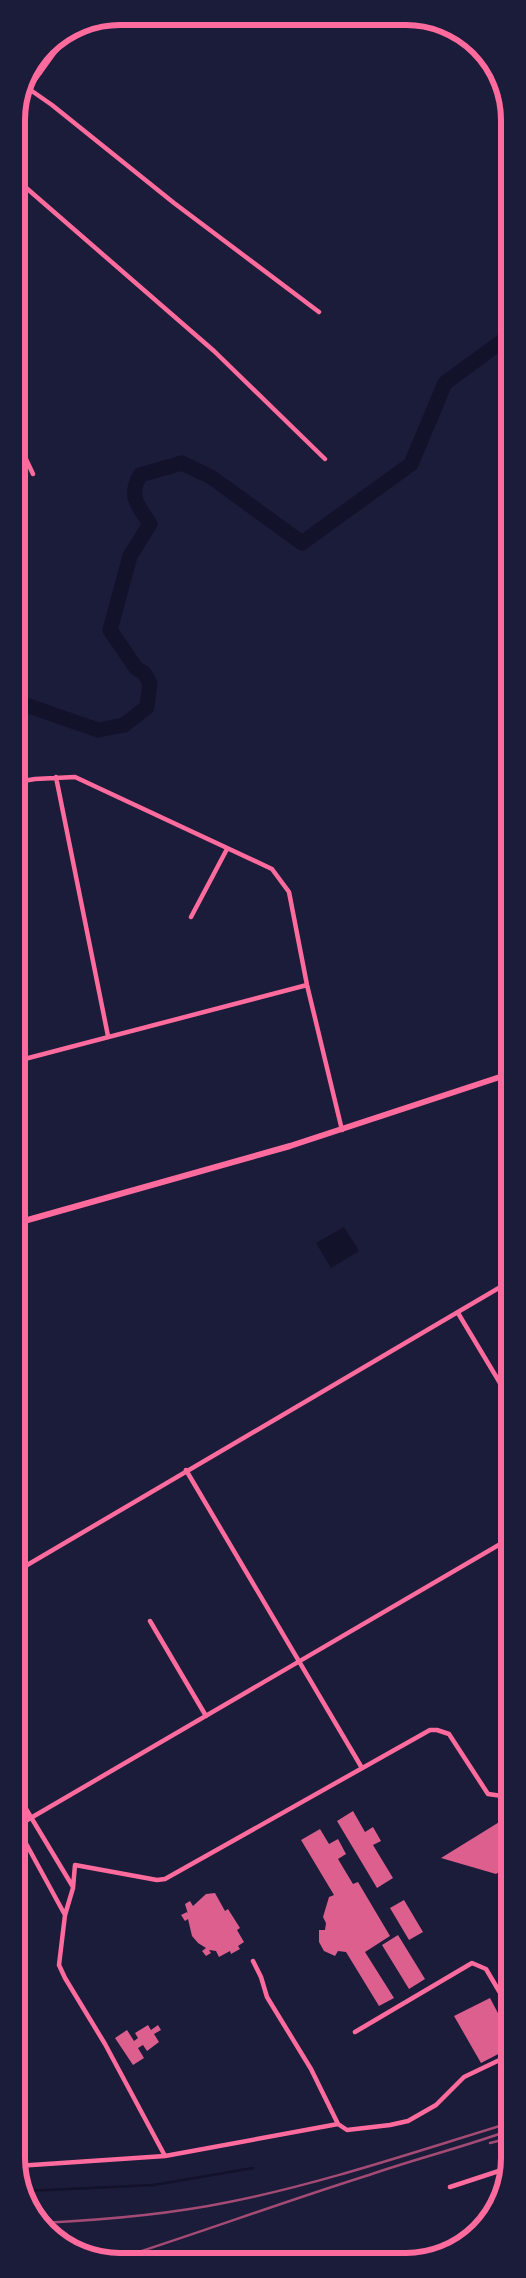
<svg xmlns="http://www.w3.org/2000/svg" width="526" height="2278" font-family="'Noto Serif',serif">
  <rect width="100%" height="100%" fill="#1b1b3a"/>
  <path fill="#12122b" d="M344,1227L359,1251L331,1268L316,1243Z"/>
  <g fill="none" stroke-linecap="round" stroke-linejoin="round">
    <path stroke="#12122b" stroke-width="2.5" d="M26,2191L154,2185L253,2168"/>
    <path stroke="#12122b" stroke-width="15" d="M17,702L98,730L124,725L147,707L150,683L144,673L136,668L110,630L130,556L150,524C138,505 128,497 140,475L182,463L211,477L302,543L411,464L445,383L509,336"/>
  </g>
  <path fill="#dd5f8e" d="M353,1811L365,1832L373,1827L381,1841L373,1845L393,1878L377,1888L337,1821Z
    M509,1816V1856L507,1867L496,1874L441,1858Z
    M320,1829L329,1844L338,1839L346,1854L338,1859L353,1884L358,1882L390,1936L365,1952L394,1998L379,2006L346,1952L338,1951L335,1956L324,1951L319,1942V1930H325L326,1923L323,1917L329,1897L334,1895L301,1840Z
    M215,1893L225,1911L228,1909L240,1928L237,1930L244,1942L238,1946L240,1949L231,1954L230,1951L219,1957L216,1951L209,1950L211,1953L206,1956L202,1951L206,1948L198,1943L192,1936L188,1919L185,1921L181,1915L187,1912L188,1914L185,1904L190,1901L193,1906L206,1894Z
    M404,1900L423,1932L409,1940L390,1908Z
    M398,1935L425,1979L409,1989L382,1945Z
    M490,1998L509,2034L510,2048L481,2063L454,2016Z
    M148,2025L151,2030L158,2025L161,2030L154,2034L159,2042L147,2051L143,2045L138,2048L144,2058L133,2065L115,2038L127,2030L134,2041L138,2038L135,2033Z"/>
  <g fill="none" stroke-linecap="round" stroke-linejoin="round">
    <path stroke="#ff6b9d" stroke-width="4.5" d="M33,67L40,73
      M29,89L52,105L174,203L319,312
      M19,102L70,31
      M16,179L214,351L325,459
      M17,274L24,283
      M17,440L33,474
      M56,777L108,1036
      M17,782L35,779L75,777L272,869L289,892L307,985L342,1130
      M191,917L227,849
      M17,1061L307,985
      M458,1313L509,1398
      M186,1470L362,1768
      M17,1571L509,1282
      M150,1621L206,1716
      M17,1794L73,1887
      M17,1826L509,1539
      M17,1827L65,1915
      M253,1961L261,1977L267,1997L311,2069L338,2124L347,2130L390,2125L408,2121L436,2105L464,2077L510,2055
      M355,2032L472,1963L486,1969L509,2008
      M338,2124L165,2156L105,2044L65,1978L59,1965L65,1915L73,1888L75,1865L157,1880L165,1879L430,1730H437L449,1734L488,1794L502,1796L509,1793
      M17,2166L165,2156
      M450,2187L508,2168"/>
    <path stroke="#ff6b9d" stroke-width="6" d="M17,1223L290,1146L509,1074"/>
    <path stroke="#a44b75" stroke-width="2.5" d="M490,2143L510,2138
      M40,2223C104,2220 166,2215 229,2202C324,2183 417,2151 510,2123
      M114,2260C199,2233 283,2202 369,2175C412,2160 456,2149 499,2134"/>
  </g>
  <path d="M0 0H526V2278H0ZM120 25H406A95 95 0 0 1 501 120V2158A95 95 0 0 1 406 2253H120A95 95 0 0 1 25 2158V120A95 95 0 0 1 120 25Z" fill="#1b1b3a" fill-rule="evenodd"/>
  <path fill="none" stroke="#ff6b9d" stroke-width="6" d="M120 25H406A95 95 0 0 1 501 120V2158A95 95 0 0 1 406 2253H120A95 95 0 0 1 25 2158V120A95 95 0 0 1 120 25Z"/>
</svg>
